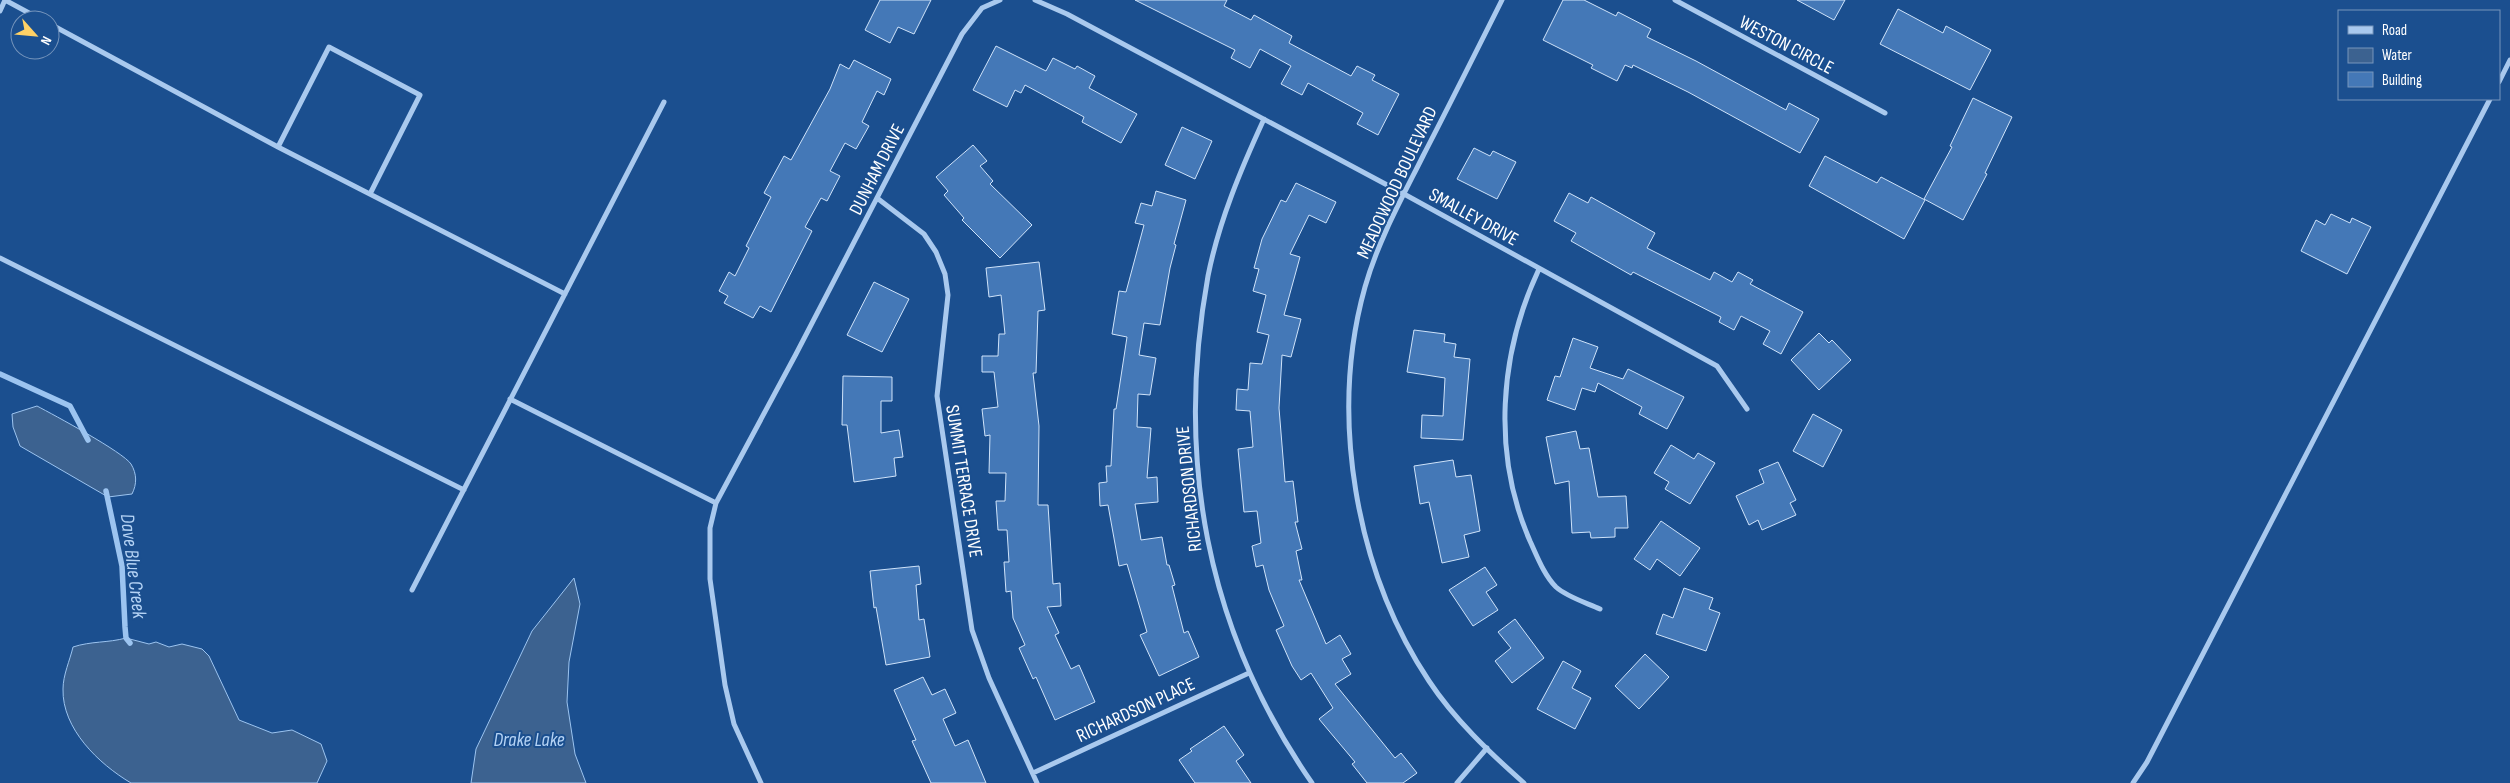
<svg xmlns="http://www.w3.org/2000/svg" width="2510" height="783" font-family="'Sofia Sans Condensed',sans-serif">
  <rect width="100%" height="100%" fill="#1b4f8f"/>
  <path fill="#3c6290" stroke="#9cc4f0" d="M37,406C54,415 123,452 131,464C137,474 137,484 132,494L108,497L20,446L13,427L12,414Z
    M574,578L580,604L569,662L567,702L575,754L586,783H471L476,749L532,631Z
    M126,638L149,644L156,642L169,647L182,644L202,649L209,656L239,720L272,733L292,730L321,744L327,761L317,783H131C99,764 62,729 63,689C63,675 70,660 73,647C91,641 108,643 126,638Z"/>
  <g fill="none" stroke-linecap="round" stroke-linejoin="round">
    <path stroke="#9cc4f0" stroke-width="5.5" d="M0,374L70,406L88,440
      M106,491L122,566L125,627L126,638L130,643"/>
  </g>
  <path fill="#4478b7" stroke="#cfe3fa" d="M880,0H931L914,34L898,27L890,43L865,30Z
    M1135,0H1227L1224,6L1251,20L1254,15L1292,36L1289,43L1351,76L1357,66L1375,75L1372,80L1399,94L1378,135L1357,124L1363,113L1308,83L1302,95L1281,84L1291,66L1260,49L1250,68L1231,58L1235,50Z
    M1563,0H1584L1616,16L1618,12L1651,29L1647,37L1696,61L1786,110L1789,103L1819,119L1800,153L1688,92L1633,65L1632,68L1625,65L1617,81L1591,68L1593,65L1543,40Z
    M1797,0H1845L1834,20Z
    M1898,9L1943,33L1946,26L1991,50L1970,90L1880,44Z
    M996,46L1046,71L1053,58L1075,69L1077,66L1095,76L1089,88L1137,114L1121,143L1082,122L1084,117L1025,85L1021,93L1015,90L1007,107L973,90Z
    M854,60L891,79L884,95L877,91L862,122L869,126L856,149L845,143L830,171L840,176L827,201L821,198L805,227L812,231L771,312L760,306L753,318L724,303L728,296L719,291L729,272L735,276L749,248L746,246L771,197L764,193L784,156L791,160L830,89L840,64L849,69Z
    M1973,98L2012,117L1985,173L1987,174L1963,220L1924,199L1952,147L1950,146Z
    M1182,127L1212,141L1195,179L1165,165Z
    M973,145L987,161L980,166L993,181L990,184L1032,225L1000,258L962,220L964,218L944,195L948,191L936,177Z
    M1474,148L1490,156L1493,151L1516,162L1497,199L1457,179Z
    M1825,156L1877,183L1881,177L1925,200L1904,239L1809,186Z
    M1296,183L1336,202L1326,223L1309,215L1290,254L1300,257L1284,315L1301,319L1291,357L1282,355L1279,408L1285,482L1293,481L1298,522H1295L1302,549L1296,551L1302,580H1299L1326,644L1340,635L1351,654L1342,659L1351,674L1335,684L1395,758L1401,753L1417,773L1403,783H1367L1352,764L1355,762L1319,719L1333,708L1311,673L1301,680L1292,666L1276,630L1284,626L1269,590L1263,565L1256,567L1252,546L1261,543L1257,511L1244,512L1238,449L1253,447L1250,411L1236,410L1237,389L1248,390L1250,363L1262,364L1269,335L1257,332L1266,295L1253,291L1259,269L1254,268L1262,239L1281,200L1286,202Z
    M1156,191L1186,200L1174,244L1176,245L1170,268L1160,325L1144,323L1139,355L1156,358L1150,395L1138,394L1137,427L1151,428L1147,478L1157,477L1158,502L1135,504L1141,540L1162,537L1167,565H1169L1175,585L1172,586L1184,633L1188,631L1199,657L1159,676L1140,635L1147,632L1127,564L1119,566L1108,505L1100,506L1099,483L1107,482L1106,466H1111L1114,409H1116L1127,337L1112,334L1119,291L1126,292L1144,225L1135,223L1141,203L1152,206Z
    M1569,193L1588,203L1591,197L1655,233L1647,248L1710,280L1714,272L1732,282L1738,272L1753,280L1750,284L1803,312L1781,354L1763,344L1770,331L1741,316L1734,330L1719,322L1721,317L1633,272L1631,275L1571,241L1576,233L1554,221Z
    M2331,214L2350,223L2352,218L2371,227L2347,274L2301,251L2316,220L2325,225Z
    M1039,262L1045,310L1038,311L1036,373H1033L1039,426L1038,505H1048L1053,584L1060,583L1061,606L1047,607L1059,633L1055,635L1071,669L1079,665L1095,702L1055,720L1036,677L1033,679L1019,648L1025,645L1013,618L1011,591L1006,592L1004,562H1009L1007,530H998L996,501H1005L1006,473H989L990,435L985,436L982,409L998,407L994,372H982V356H998L999,334H1005L1001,295L989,297L986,268Z
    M874,282L909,299L882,352L847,335Z
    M1414,330L1445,334L1444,342L1456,344L1454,357L1470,359L1463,440L1421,438L1422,415L1443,416L1445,378L1407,372Z
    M1819,333L1829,343L1832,340L1851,360L1819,390L1791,360Z
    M1573,338L1598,347L1590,368L1623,379L1628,369L1684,397L1667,429L1639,414L1642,407L1598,383L1595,392L1582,388L1575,410L1547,400L1555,376L1560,377Z
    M843,376L892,377V401H881V433L899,430L903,457L894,458L896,476L854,482L847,425H842Z
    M1813,414L1842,430L1823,467L1793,451Z
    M1576,431L1580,449L1589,448L1598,497L1626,496L1628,528H1615V537L1591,538L1590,532L1572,533L1569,481L1555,484L1546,437Z
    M1671,445L1694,459L1698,453L1715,463L1690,504L1665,489L1669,482L1654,473Z
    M1453,460L1456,477L1471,475L1480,531L1464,535L1469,557L1442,563L1429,502L1420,504L1414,466Z
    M1778,462L1796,500L1790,503L1796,515L1762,530L1758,520L1749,525L1736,496L1764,483L1759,470Z
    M1661,521L1700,548L1680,576L1657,559L1650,570L1634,559Z
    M919,566L921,584L916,585L919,620L924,619L930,657L886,665L876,607L874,608L870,571Z
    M1485,567L1497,585L1486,592L1498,610L1473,626L1449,590Z
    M1684,588L1713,598L1709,609L1720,613L1706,651L1656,634L1663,614L1673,618Z
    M1515,619L1544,658L1512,683L1495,661L1511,648L1498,632Z
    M1645,654L1669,677L1639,709L1615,686Z
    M1563,661L1581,671L1572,688L1591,698L1575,729L1537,709Z
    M923,677L932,695L945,689L956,713L943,719L955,746L968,740L986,783H931L912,741L916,740L894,690Z
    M1224,726L1244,755L1236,761L1251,783H1195L1179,760L1192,751L1190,749Z"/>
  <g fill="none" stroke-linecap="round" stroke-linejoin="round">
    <path stroke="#a9c9ee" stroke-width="5" d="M5,0L42,20
      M1035,0L1067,14L1404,194L1717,366L1747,409
      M1502,0C1476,52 1450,104 1423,156C1402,198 1378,241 1365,287C1329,415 1355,570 1429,681C1454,719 1490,753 1524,783
      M1675,0L1885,113
      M0,11L5,0
      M50,24L278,147L565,294
      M2499,82L2510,60
      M1264,119C1241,169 1219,221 1208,276C1175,458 1206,630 1312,783
      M278,147L329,47L420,95L370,194
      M877,198L924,234L936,252L945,274L948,295L937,396L972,630L989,678L1037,783
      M0,258L464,490
      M1539,269C1499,354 1492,454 1530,541C1537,556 1544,575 1556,587C1567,597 1587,603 1600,609
      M510,399L716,503
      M412,590L664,102
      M1033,773L1249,673
      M761,783L734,724L725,685L710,579V528L716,503L796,354L962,34L982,8L1000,0
      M1457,783L1487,748
      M2133,783L2147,762L2490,99"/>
  </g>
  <g text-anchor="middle" stroke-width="4" stroke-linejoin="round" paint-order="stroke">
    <g font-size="19" fill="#fff" stroke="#1b4f8f">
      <text transform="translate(1787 44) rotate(28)" y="7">WESTON CIRCLE</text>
      <text transform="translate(876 169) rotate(-63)" y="7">DUNHAM DRIVE</text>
      <text transform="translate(1396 182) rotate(-65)" y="7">MEADOWOOD BOULEVARD</text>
      <text transform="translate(1474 216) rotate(29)" y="7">SMALLEY DRIVE</text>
      <text transform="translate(965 481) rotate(81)" y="7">SUMMIT TERRACE DRIVE</text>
      <text transform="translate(1188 489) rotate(-96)" y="7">RICHARDSON DRIVE</text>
      <text transform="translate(1135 709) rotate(-25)" y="7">RICHARDSON PLACE</text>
    </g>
    <g font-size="20" font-style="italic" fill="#b5d3f5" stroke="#1b4f8f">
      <text transform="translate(134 566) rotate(83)" y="7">Dave Blue Creek</text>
      <text x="529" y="746">Drake Lake</text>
    </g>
  </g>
  <rect x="2338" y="10" width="162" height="90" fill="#1b4f8f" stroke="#7695bc"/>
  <rect x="2348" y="26" width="25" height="8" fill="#a9c9ee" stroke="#7695bc"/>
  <text x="2382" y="35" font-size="15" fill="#ffffff">Road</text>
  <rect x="2348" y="48" width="25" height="15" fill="#3c6290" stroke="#7695bc"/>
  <text x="2382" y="60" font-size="15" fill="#ffffff">Water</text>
  <rect x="2348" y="72" width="25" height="15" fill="#4478b7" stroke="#7695bc"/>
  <text x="2382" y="85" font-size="15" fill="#ffffff">Building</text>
  <g transform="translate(35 35) rotate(117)"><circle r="24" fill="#1b4f8f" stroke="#7695bc"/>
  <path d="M0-4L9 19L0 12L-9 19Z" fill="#ffd166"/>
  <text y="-8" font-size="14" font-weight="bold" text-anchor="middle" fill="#ffffff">N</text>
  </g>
</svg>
